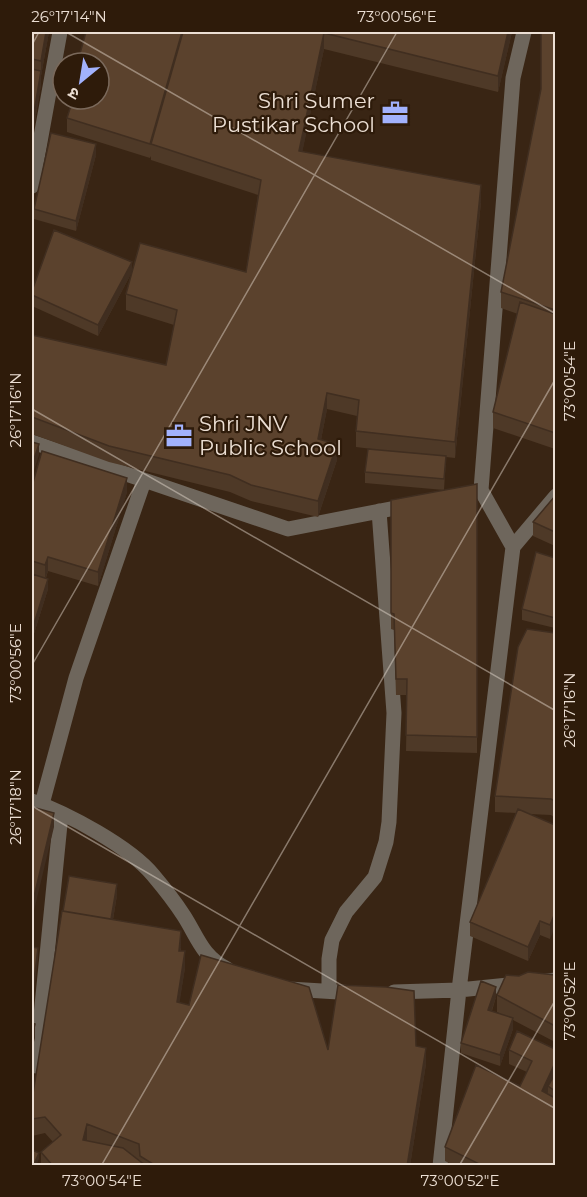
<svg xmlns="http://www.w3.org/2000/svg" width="587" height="1197" font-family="Montserrat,'Noto Sans Devanagari',sans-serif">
  <rect width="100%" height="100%" fill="#392514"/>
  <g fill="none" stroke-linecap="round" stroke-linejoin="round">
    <path stroke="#6e665c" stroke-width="15" d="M32,186L60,32
      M32,442L288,529L411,505
      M513,547L556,496
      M32,801C67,813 130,847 153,875C164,888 175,902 184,916C198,938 202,956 227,969
      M42,804L76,678L144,481
      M289,989L355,993
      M329,991V959L332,940L346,912L375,877L386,842L389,822L394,713L379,511
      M394,992L459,990L556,980
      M36,1066L61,814
      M440,1166L459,990L513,547L481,490L513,78L524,32"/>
  </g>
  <path fill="#4e3927" d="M32,32H49L41,76V85L32,138Z
    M86,32H512L498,92L324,49L302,152L481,202L455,458L446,457L444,490L365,483V472L372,449L356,447V431L357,416L327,409L321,440L337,460L318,517L251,501L230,492L109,462L32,434V335L166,365L174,325L126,310V294L246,272L258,195L151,160V156L150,158L67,132V118L99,63H79V57Z
    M555,32V449L493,428V412L518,314L501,308V292Z
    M96,155L76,231L34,219V209Z
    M132,272L98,336L32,306V291Z
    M32,486L127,492L98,586L48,571L46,578L48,589L32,640Z
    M555,496V546L533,536V522Z
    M391,516L477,737V753L406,751L407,695H396L394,630L391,629Z
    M555,558V628L522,620V609Z
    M555,633V818L551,815L529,814L555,825L550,939L540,935L528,961L470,936V922L516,813L495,812V796Z
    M117,895L113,920L181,947V951L185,968L179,1003L328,1050L416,1046L426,1064L410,1166H41V1152L53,1142L45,1133L32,1136V1100Z
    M555,975V1042L513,1020V1029L500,1066L461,1053V1043L496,997L492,1011L503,1015L497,1012V995Z
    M555,1049V1166H455L445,1161V1147L520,1086L527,1072L509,1064V1050Z"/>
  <path fill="#402e20" d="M46,32H49L41,76V85L32,138V124L41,72V61Z
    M508,32H512L498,92V76Z
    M324,33V49L299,168V151Z
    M96,144V155L76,231V221Z
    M481,185V202L455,458V442Z
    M132,262V272L98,336V325Z
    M327,393V409L318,455V439Z
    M39,444V455L32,476V465Z
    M337,444V460L318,517V501Z
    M127,478V492L98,586V572Z
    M48,557V571L45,579V565Z
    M48,579V589L32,640V630Z
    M54,813V827L32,919V905Z
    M117,884V895L111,931V920Z
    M555,913V927L550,939V925Z
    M540,921V935L528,961V947Z
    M181,931V947L179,967V951Z
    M38,948V959L32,1006V996Z
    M185,951V968L177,1019V1002Z
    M496,987V997L488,1021V1010Z
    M513,1018V1029L500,1066V1055Z
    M35,1024V1038L32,1050V1036Z
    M426,1048V1064L410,1166H407Z
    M555,1063V1077L548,1086V1092L542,1105V1091Z
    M87,1124V1140L83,1156V1140Z
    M39,1153V1159L36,1166H33Z"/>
  <path fill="#5b422d" stroke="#402e20" stroke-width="1.5" d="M32,32H46L41,61L32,59Z
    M86,32H182L150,144L67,118L73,99H99V63H84L85,58L79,57Z
    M183,32H508L498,76L324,33L299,151L481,185L455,442L356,431L359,400L327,393L318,439L337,444L318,501L251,485L230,475L109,446L32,417V335L166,365L177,310L126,294L140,243L246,272L261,180L151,144Z
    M541,32H555V310L501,292L541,89Z
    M32,69L41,71L32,124Z
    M51,133L96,144L76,221L34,209Z
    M54,230L132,262L98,325L32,295V291Z
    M520,302L555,314V433L493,412Z
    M32,442L39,444L32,465Z
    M368,449L446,456L444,479L365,472Z
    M42,451L127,478L98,572L48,557L45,565L32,561V486Z
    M477,484V737L406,735L407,679H396L394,614L391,613V500Z
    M555,496V532L533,522Z
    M536,552L555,558V618L522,609Z
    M32,574L48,579L32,630Z
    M527,629L555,633V801L551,799L495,796L518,647Z
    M32,807L54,813L32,905Z
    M518,809L555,825V913L550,925L540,921L528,947L470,922Z
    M69,876L117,884L111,919L63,911Z
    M62,911L181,931L179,951H185L177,1002L189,1005L201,955L309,987L328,1050L338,985L386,987L414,991L416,1046L426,1048L407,1166H156L140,1156L139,1144L87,1124L83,1140L123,1148L146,1166H53L41,1152L61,1135L45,1117L32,1119V1100Z
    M32,947L38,948L32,996Z
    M528,972L555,975V1026L497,995L506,975L519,976Z
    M481,981L496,987L488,1010L513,1018L500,1055L461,1043Z
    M32,1023L35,1024L32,1036Z
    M517,1031L555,1049V1063L542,1091L555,1098V1166H483L445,1147L476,1065L520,1086L532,1061L509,1050Z
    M555,1074V1091L548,1086Z
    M32,1150L39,1153L33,1166H32Z"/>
  <path fill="none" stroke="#ecdfd4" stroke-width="1.5" stroke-opacity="0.45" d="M66,32L556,314M32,45L39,32M32,409L556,711M32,665L397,32M32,806L556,1109M101,1166L556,378M459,1166L556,999"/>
  <defs>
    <g id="office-bare" transform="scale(2.07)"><path d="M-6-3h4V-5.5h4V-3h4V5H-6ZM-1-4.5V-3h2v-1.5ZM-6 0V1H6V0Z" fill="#a2b2fd" stroke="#2e1b0a" stroke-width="2.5" paint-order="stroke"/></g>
  </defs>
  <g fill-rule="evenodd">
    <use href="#office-bare" x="395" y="113"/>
    <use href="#office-bare" x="179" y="436"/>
  </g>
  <g text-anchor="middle" stroke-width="4.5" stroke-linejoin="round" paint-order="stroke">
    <g font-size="21" fill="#ecdfd4" stroke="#2e1b0a" text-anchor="end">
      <text x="375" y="108">Shri Sumer<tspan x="375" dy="24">Pustikar School</tspan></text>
      <text x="199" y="431" text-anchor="start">Shri JNV<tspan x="199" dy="24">Public School</tspan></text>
    </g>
  </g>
  <rect width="587" height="1197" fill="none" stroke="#2e1b0a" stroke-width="66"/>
  <g transform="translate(81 81) rotate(210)"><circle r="28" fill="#2e1b0a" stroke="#7a695b" stroke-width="1.5"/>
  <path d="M0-4.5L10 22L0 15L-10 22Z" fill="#a2b2fd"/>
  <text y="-9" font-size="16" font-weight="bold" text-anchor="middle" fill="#ecdfd4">उ</text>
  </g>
  <rect x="33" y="33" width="521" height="1131" fill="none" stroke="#ecdfd4" stroke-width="2"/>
  <g font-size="15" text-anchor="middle" fill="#ecdfd4">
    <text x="69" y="22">26°17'14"N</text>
    <text x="397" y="22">73°00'56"E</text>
    <text transform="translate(570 381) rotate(-90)" y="5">73°00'54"E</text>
    <text transform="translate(16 410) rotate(-90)" y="5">26°17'16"N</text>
    <text transform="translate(16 663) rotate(-90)" y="5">73°00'56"E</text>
    <text transform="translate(570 710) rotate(-90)" y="5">26°17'16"N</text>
    <text transform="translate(16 807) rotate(-90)" y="5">26°17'18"N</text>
    <text transform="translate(570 1001) rotate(-90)" y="5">73°00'52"E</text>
    <text x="102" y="1186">73°00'54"E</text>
    <text x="460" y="1186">73°00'52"E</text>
  </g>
</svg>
